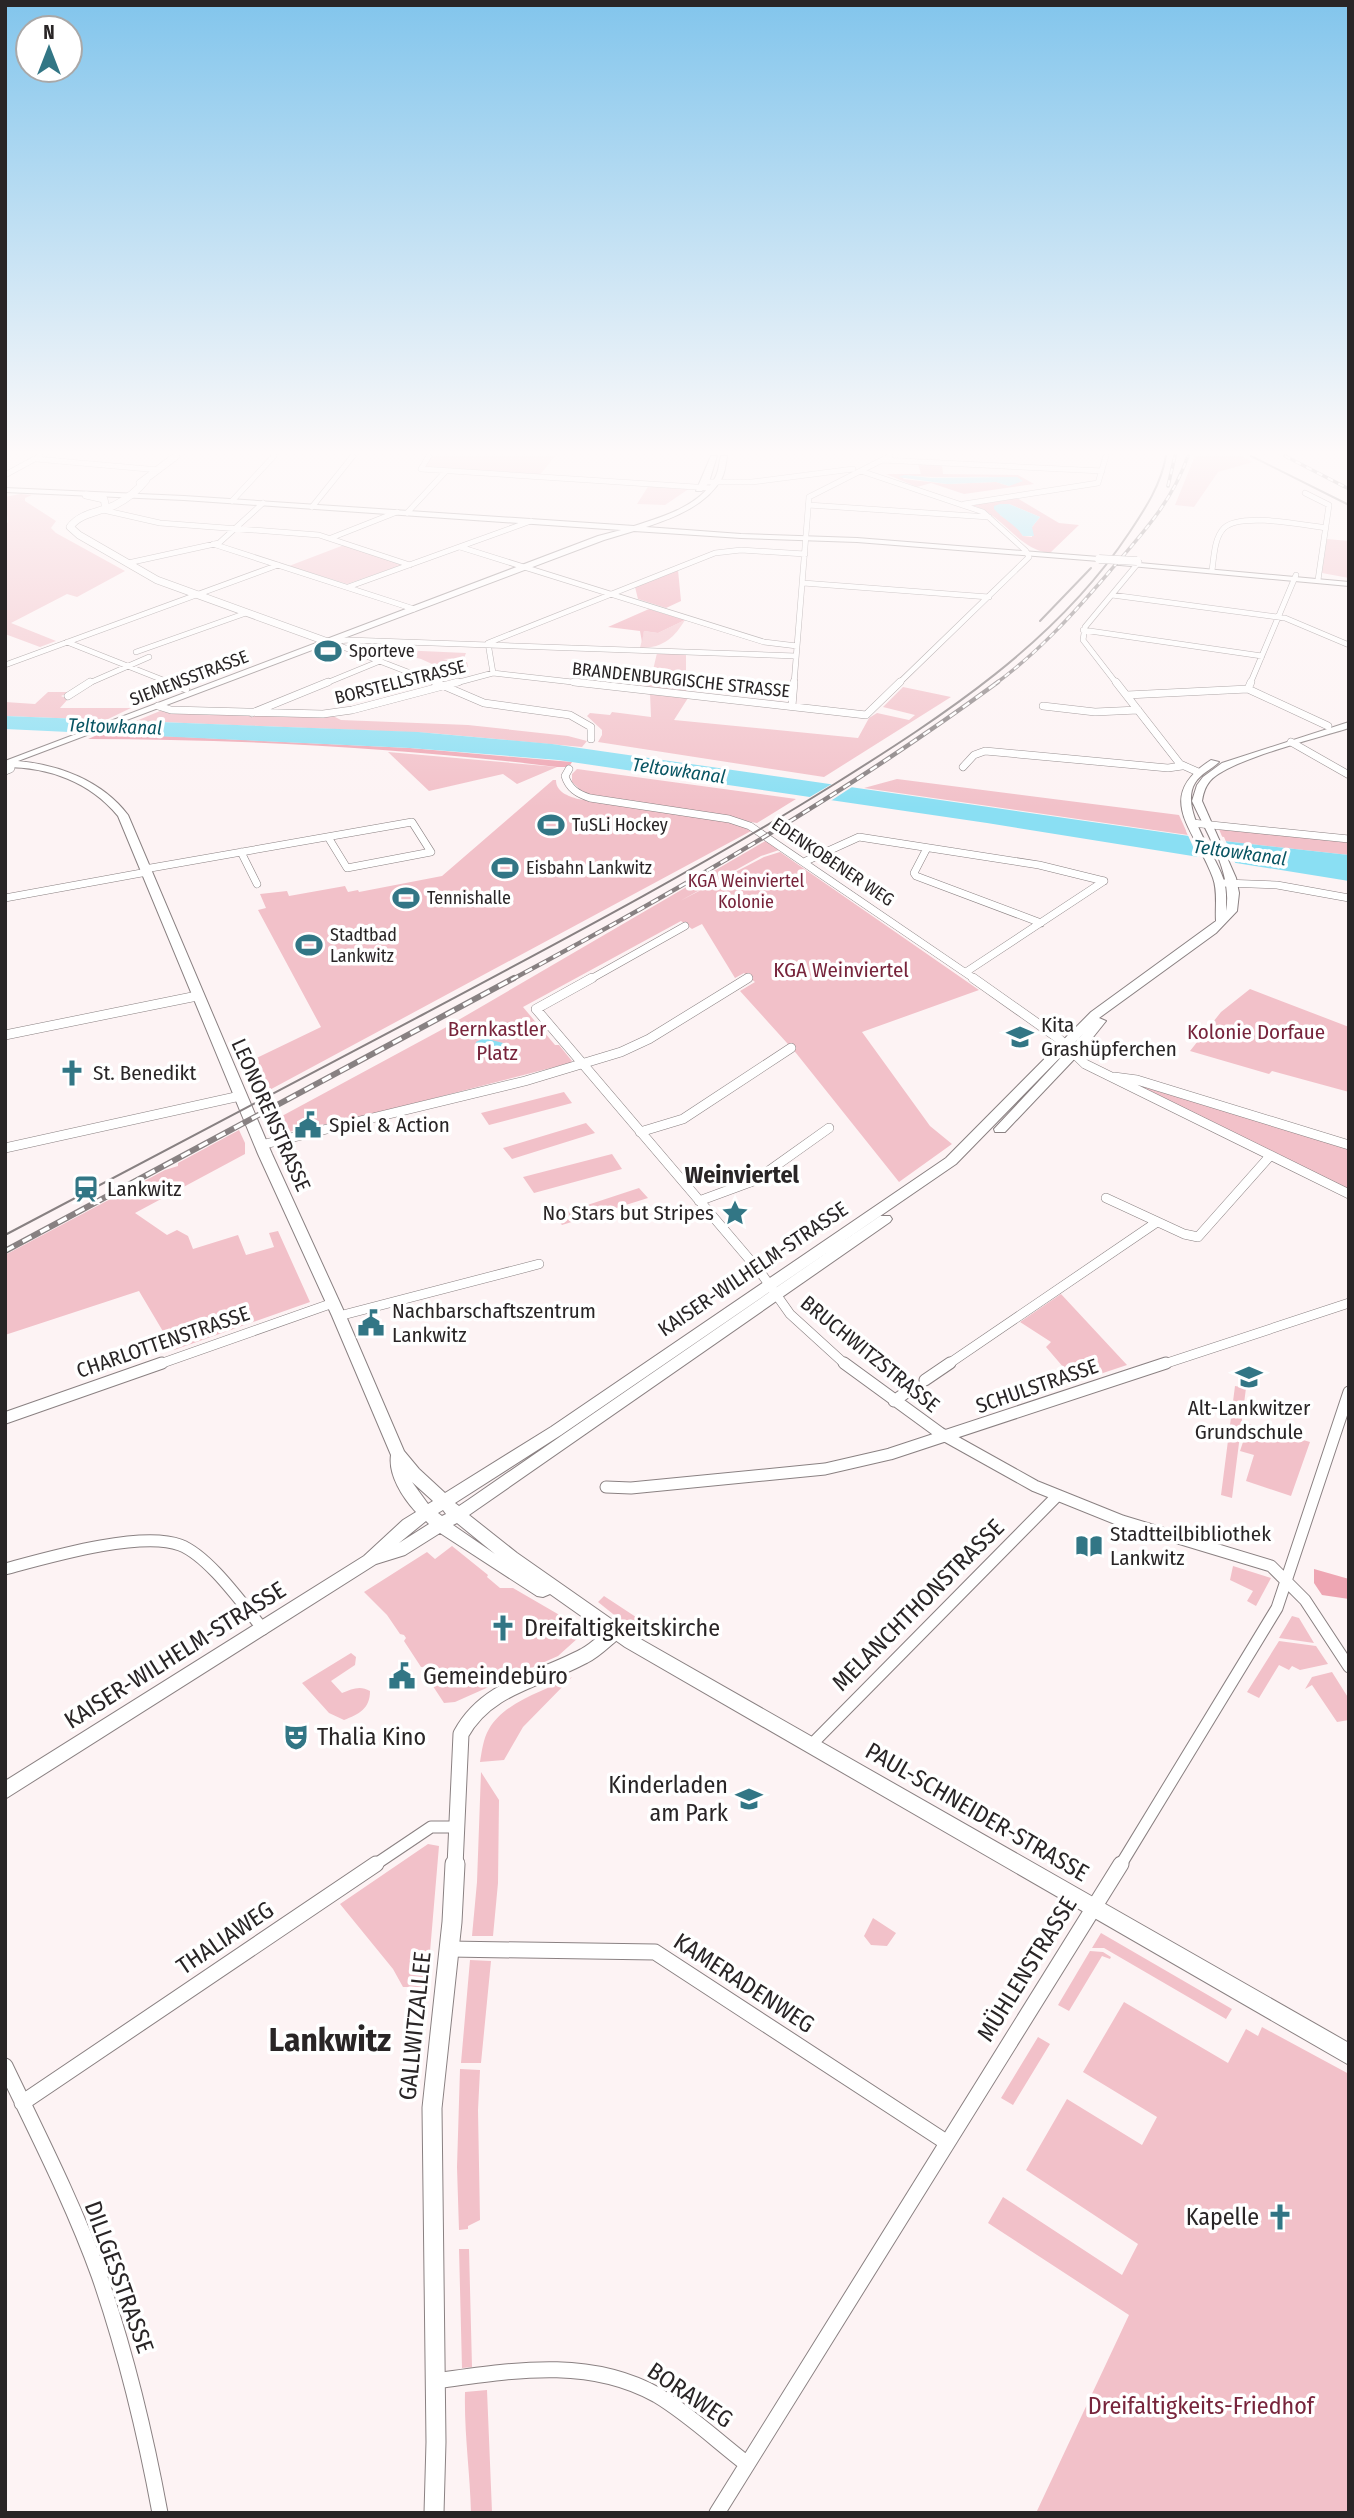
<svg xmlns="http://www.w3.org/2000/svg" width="1354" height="2518" font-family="'Fira Sans Condensed',sans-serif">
  <rect width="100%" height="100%" fill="#fdf3f4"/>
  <path fill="#f2c1c9" d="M431,456H555L539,476L424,469Z
    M1195,456H1241L1253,462L1218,472L1194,507L1175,505Z
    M649,485L690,488L665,505L637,504Z
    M20,494L32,495L25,498V501L56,521L51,528L56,533L125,571L77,597L67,594L11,623L56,641L40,647L5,634V526L8,522L5,497Z
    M1327,539L1349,541V578L1322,573Z
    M344,545L402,565L347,584L289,566Z
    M685,620C675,636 665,648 640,648L644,631L658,633Z
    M399,650L466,653L464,658L443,659L449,660L448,664L467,662L468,667L451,666L461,669L452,673L421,659L393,652Z
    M657,653L686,654V691L637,686L649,670H653Z
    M903,687L951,697L824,777L598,742L602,735V730L587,716L590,713L610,715L612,712L651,717L650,693L688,698L674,720L858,738L869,718L877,713L909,720L915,715L883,707Z
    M48,692H71L61,696L68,699L60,708H131L106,720L5,716V702L35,704Z
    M160,711L290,717L331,715L341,720L468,725L568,736L587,741L582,747L430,733L136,721Z
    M388,752L557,767L517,784L503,774L429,791Z
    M577,769L796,799L757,823L598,797L584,793L572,782V774Z
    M897,779L1179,815L1188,835L864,788Z
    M553,780H556C556,792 568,796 578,799L726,821L743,826L751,831L262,1094L259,1098L244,1064L321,1027L258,910L266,908L260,894L287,891L289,896L345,886L348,892L358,890L359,892L442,876Z
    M1218,827L1349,841V855L1224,841Z
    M767,840L782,849L761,856L680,901L764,857L780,852L979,990L862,1032L930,1126L952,1144L899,1182L796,1053L740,991L755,982L744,973L735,978L702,924L692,929L681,921L523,1007L555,1045H559L572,1061L570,1063L369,1115L274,1135L269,1123L443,1029Z
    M1250,989L1349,1027V1092L1272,1071L1269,1074L1190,1051L1221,1012Z
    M1136,1084L1349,1147V1190L1134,1086Z
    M564,1092L572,1103L489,1125L481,1113Z
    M586,1123L595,1133L512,1159L503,1148Z
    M239,1130L245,1143V1154L135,1213L167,1235L177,1230L188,1236L193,1249L238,1235L246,1255L274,1247L269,1233L278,1231L310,1302L174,1350L139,1291L5,1335V1255L165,1170L178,1166V1163Z
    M612,1154L622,1169L534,1193L523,1177Z
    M639,1188L648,1198L562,1225L554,1216Z
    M1061,1294L1127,1365L1076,1382L1046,1347L1051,1342L1020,1322Z
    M1235,1386L1246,1388L1232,1498L1221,1495Z
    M1249,1424L1310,1442L1291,1496L1246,1481L1254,1455L1240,1451Z
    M452,1546L488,1575L487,1577L500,1588H513L575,1624L578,1638L558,1656L455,1702L444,1703L425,1674L428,1671L425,1667H421L404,1641L406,1638L404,1635L400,1634L387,1615L364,1592L427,1552L435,1559Z
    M1233,1566L1271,1578L1256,1606L1247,1601L1253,1591L1230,1580Z
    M604,1596L642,1621L633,1630L598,1602Z
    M1292,1616L1299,1618L1314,1643L1279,1638Z
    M1279,1641L1316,1646L1328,1664L1300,1670L1292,1666L1289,1670L1279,1665L1259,1698L1247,1692Z
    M351,1653L356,1657L355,1665L331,1681L342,1693C352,1689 360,1685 370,1691C370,1709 359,1714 344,1720L329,1713L302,1683Z
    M1332,1672L1349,1699V1720L1337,1722L1312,1685L1305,1689L1312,1677Z
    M572,1677L523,1727L504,1760L480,1762C482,1751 483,1739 489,1729C504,1702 546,1690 572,1677Z
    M481,1772L499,1800L498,1883L493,1936H472L477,1882Z
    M428,1844L439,1846L427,1987H403L393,1969L340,1904Z
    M873,1918L896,1933L887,1946L871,1945L864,1936Z
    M1101,1933L1232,2009L1226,2019L1104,1948H1092Z
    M1090,1951L1103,1952L1111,1957L1110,1959L1102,1956L1069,2011L1058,2005Z
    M470,1960L491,1961L481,2063H461Z
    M1124,2002L1228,2063L1246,2029L1258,2036L1262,2027L1349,2074V2513H1036L1129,2315L988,2223L1003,2197L1122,2275L1138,2244L1026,2170L1067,2099L1142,2145L1157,2117L1083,2072Z
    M1038,2037L1050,2044L1013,2105L1001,2098Z
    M460,2069L480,2070L478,2110L480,2220L468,2226V2229L459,2230L457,2167Z
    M459,2249H469L472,2367L462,2368Z
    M487,2390L492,2512L471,2513C470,2472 464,2433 465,2392Z"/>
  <path fill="#eea6b3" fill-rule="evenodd" d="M918,464L942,465L943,474L1018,475L1034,484L964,494L931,483L917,487L886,474H921ZM905,475C944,480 984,473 1022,480L1009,486L996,482L947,484L903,479Z
    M1017,498L1059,523L1079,525L1050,553C1018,550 1004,515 972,505ZM1009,504L1040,517L1032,527V537L1023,536L1016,525L1000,515Z
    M678,570L681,601L666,608L638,599L635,587Z
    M649,609L685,620L658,633L644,631L642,642L640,631L608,627Z
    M102,733L410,748L572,762L569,767H557C405,748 241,739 88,739Z
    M1314,1569L1349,1579V1599L1322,1595L1314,1583Z"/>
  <path fill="#8adff3" d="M905,475L931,478L1017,477L1023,481L1009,486L996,482L947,484L898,477Z
    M1000,504H1009L1040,517L1032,527L1034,536H1023C1015,524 1004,520 994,509V506Z
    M5,716L418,732L552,744L1224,841L1349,855V881L987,823L558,760L410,748L5,729Z
    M484,1038L503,1043L507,1049L505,1056C496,1061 482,1058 476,1050V1042Z"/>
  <path fill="#fdf3f4" d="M837,781L855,785L829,802L808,798Z
    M1186,831L1224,837L1237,867L1199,860Z"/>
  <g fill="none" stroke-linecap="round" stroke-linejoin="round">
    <g stroke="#8a8182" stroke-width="6">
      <path id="minor-far4" d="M429,456L421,469L711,488
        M36,459L159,470
        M882,460L1102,471
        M861,471L983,512L1026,551L1029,557L898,684
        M5,475L40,456
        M706,482H752L853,469
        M1305,493L1329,505L1318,580
        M232,501L274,456
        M964,504L1098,483L1106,456
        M808,505L989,517
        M312,507L353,456
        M103,510L160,523L319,535L410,565
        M407,513L446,471
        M331,538L397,512
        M213,544L414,609
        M460,547L764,642L797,646
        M128,563L219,543L263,503
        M1212,570C1214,558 1214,538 1224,528C1240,512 1304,525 1326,528
        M803,583L989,597
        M348,587L531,521
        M1112,595L1285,618L1349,645
        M1083,630L1262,656
        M67,642L173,684
        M328,642L348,640L796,656
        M330,642L439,684
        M136,652L246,613
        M5,665L278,565
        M493,673L488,643L715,553L741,550L805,554
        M87,684L149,657
        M324,684L380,661
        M452,684L493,673L590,684
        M794,684L809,497L890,456
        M1117,684L1083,640L1085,627L1139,562
        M1250,684L1296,575"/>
    </g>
    <g stroke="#8a8182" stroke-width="8">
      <path id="minor-far3" d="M169,682L186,689
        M435,682L484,703L570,715L591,727V739
        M574,682L866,715L900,682
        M1116,682L1180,764L1198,772
        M1248,689L1251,682
        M1127,695L1248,689L1328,726
        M68,696L90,682
        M158,706L171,710L323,714L352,710L458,682
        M792,706L794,682
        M1043,706L1095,712L1138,710
        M252,713L328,682
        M1291,742L1349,775
        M963,767L974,755L985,751L1168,768L1182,766
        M569,769L565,776C569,789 578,794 590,798L729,819L750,826L976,980
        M1192,823L1349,839
        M927,848L914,873L916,876L1041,923
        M241,852L257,884
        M806,861L859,837L1039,865L1104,881
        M145,869L412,822L431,852L347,868L328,837
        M1224,883L1277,885L1349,898
        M5,898L147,872
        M966,972L1104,881
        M589,980L685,926
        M745,980L748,978"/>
    </g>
    <g stroke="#8a8182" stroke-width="10">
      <path id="minor-far2" d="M592,978L536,1009L761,1273L790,1314L846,1365
        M973,978L1058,1038L1085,1064L1349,1194
        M5,1035L197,996
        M1114,1077L1137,1080L1349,1145
        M640,1132L683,1119L791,1048
        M261,1145L525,1081L621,1052L649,1039L748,978
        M5,1148L240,1096
        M1106,1198L1184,1234L1198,1237L1270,1156
        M699,1201L756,1180L829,1128
        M339,1316L539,1264
        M157,1365L333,1303
        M947,1365L1157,1222
        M1161,1365L1349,1303"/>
    </g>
    <g stroke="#8a8182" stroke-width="13">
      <path id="minor-far1" d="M844,1363L940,1433L1035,1486L1122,1521L1271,1566L1305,1600L1349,1667
        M925,1380L950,1363
        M894,1401L911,1389
        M5,1418L162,1363
        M606,1487L631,1488L825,1469L890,1454L1166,1363
        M5,1569C46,1558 141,1530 180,1545C209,1556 243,1605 263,1629
        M810,1746L1057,1496
        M373,1866L431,1827H458
        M1120,1866L1277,1608L1349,1392"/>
    </g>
    <g stroke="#8a8182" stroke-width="17">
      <path id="minor" d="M449,1949L655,1952L946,2142
        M5,2066C38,2135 73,2203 99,2275C126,2353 145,2432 160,2513
        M22,2103L376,1864
        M435,2381C510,2371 587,2356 657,2395C689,2414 717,2441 747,2464
        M717,2513L1121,1864"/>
    </g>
    <g stroke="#8a8182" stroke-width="8">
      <path id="tertiary-far3" d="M146,480C138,490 127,499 115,505C100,512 80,513 70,527L79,535L157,580L328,642
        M140,483L176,456
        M86,495L104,499L105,504"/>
    </g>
    <g stroke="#8a8182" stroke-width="10">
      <path id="tertiary-far2" d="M5,770L10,768"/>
    </g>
    <g stroke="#8a8182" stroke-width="17">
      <path id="tertiary-far1" d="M455,1866L461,1734C487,1686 540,1680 584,1656C596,1650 605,1640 615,1632"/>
    </g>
    <g stroke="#8a8182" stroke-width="21">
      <path id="tertiary" d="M434,2513L436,2442L432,2108L452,1922L455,1864"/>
    </g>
    <g stroke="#8a8182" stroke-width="2">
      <path id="secondary" d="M711,456H717L709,482L702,491H696Z
        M721,456H727C726,463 725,472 722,478C707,505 674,518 646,527L741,534L857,538L1099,557L1103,559L1099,561L857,542L741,538L634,531L604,540L18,761C60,765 102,781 128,815L272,1154L346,1316L404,1451L419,1469L445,1493L551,1427L946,1158L1091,1012L1216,921C1215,907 1218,892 1213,878C1196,830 1152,798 1211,760L1219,762C1211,770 1201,773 1195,783C1179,809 1215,853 1223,878C1227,889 1226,900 1226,911C1233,874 1207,834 1192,801L1197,785L1203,777L1222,763L1349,722V728C1318,738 1228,760 1210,781C1205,787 1203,794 1202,801L1236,878L1239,893L1237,911L1216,933L1099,1018L1106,1021L1082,1051L1005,1132H995L994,1129L1084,1033L956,1164L561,1435L455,1503L459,1506L468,1500L880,1216H890L892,1219L890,1222L469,1515L517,1553L637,1637L1349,2043V2065L625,1647L550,1594L543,1597L537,1596L440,1533L405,1555L376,1564L5,1799V1781L364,1556L403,1520L416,1512C403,1498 388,1475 391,1455L332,1316L258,1154L118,816C90,782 49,767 5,767V761L598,536L621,530L184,500L5,492V488L184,496L634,526C662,517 700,506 715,478C719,471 719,463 721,456ZM412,1482L433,1501L428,1504ZM443,1510L446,1514L442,1516L438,1513ZM426,1521L429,1524L399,1543ZM457,1523L495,1554L453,1525Z
        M1117,561L1349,582V586L1120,565H1117Z"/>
    </g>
    <use href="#minor-far4" stroke="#fff" stroke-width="5"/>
    <use href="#minor-far3" stroke="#fff" stroke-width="7"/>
    <use href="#minor-far2" stroke="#fff" stroke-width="9"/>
    <use href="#minor-far1" stroke="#fff" stroke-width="11"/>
    <use href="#minor" stroke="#fff" stroke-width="15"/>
    <use href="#tertiary-far3" stroke="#fff" stroke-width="7"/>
    <use href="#tertiary-far2" stroke="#fff" stroke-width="9"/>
    <use href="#tertiary-far1" stroke="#fff" stroke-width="15"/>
    <use href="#tertiary" stroke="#fff" stroke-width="19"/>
    <use href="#secondary" fill="#fff" fill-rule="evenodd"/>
    <path stroke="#888182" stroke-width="2" d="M1251,456L1349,505
      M1040,621L1091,568
      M5,1235C144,1162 283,1089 422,1015C561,941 700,868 833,785C943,716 1056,643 1129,533C1145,509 1161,485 1166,456"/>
    <g stroke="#888182" stroke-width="3.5">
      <path id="rail-far2" d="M1285,456L1349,489
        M1168,486L1175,456
        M995,684C1039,652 1075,612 1110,571C1142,534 1172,502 1188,456"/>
    </g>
    <g stroke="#888182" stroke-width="4.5">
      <path id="rail-far1" d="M511,980C679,890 844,795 998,682"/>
    </g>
    <g stroke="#888182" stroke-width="6">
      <path id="rail" d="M5,1251L514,978"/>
    </g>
    <use href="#rail-far2" stroke="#fff" stroke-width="2" stroke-dasharray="6" stroke-linecap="butt"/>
    <use href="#rail-far1" stroke="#fff" stroke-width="2.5" stroke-dasharray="8" stroke-linecap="butt"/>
    <use href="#rail" stroke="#fff" stroke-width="3.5" stroke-dasharray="10" stroke-linecap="butt"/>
    <g stroke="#8a8182" stroke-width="9" stroke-linecap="butt">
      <path id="secondary-bridge" d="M1099,559L1137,561"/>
    </g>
    <use href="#secondary-bridge" stroke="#fff" stroke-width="8"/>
  </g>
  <linearGradient id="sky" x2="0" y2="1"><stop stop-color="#82c5ec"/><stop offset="0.56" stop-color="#fefafa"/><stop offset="1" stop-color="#fefafa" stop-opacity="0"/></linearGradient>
  <rect width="1354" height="808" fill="url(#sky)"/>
  <defs>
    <g id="stadium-bare" transform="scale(2.1)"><path d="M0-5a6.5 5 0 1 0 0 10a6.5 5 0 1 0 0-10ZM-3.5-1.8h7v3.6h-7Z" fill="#327685" stroke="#fff" stroke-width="2.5" paint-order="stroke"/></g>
    <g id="school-bare" transform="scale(2.1)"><path d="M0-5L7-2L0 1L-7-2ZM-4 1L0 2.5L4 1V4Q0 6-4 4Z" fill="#327685" stroke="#fff" stroke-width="2.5" paint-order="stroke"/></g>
    <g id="church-bare" transform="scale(2.1)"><path d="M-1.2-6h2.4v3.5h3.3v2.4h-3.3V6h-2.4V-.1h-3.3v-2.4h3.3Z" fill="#327685" stroke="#fff" stroke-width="2.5" paint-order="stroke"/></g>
    <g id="civic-bare" transform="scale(2.1)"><path d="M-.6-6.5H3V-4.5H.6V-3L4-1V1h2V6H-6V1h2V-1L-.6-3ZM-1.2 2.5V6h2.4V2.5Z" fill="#327685" stroke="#fff" stroke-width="2.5" paint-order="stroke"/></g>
    <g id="station-bare" transform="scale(2.1)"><path d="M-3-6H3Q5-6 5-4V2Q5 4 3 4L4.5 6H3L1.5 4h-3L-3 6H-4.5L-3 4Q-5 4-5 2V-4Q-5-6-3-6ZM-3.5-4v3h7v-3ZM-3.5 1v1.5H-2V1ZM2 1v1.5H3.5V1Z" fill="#327685" stroke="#fff" stroke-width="2.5" paint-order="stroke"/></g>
    <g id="sight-bare" transform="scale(2.1)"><path d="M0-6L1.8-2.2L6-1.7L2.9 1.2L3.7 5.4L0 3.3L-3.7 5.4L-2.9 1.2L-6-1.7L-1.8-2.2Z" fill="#327685" stroke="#fff" stroke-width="2.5" paint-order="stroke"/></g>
    <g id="library-bare" transform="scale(2.1)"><path d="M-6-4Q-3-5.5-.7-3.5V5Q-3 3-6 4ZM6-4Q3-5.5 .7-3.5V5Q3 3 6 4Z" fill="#327685" stroke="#fff" stroke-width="2.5" paint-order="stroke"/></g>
    <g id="theatre-bare" transform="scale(2.1)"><path d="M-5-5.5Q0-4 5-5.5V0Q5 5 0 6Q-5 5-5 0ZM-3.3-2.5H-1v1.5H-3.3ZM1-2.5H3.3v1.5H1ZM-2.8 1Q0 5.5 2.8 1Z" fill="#327685" stroke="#fff" stroke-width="2.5" paint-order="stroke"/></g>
  </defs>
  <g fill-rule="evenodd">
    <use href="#stadium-bare" x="328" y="651"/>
    <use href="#stadium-bare" x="551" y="825"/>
    <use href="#stadium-bare" x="505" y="868"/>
    <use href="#stadium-bare" x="406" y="898"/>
    <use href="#stadium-bare" x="309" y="945"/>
    <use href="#school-bare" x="1020" y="1037"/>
    <use href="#church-bare" x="72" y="1073"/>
    <use href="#civic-bare" x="308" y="1125"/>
    <use href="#station-bare" x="86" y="1189"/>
    <use href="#sight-bare" x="735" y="1213"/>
    <use href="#civic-bare" x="371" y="1323"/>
    <use href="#school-bare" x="1249" y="1377"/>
    <use href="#library-bare" x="1089" y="1546"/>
    <use href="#church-bare" x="503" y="1628"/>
    <use href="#civic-bare" x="402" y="1676"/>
    <use href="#theatre-bare" x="296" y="1737"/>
    <use href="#school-bare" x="749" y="1799"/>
    <use href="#church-bare" x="1280" y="2217"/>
  </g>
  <g text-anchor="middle" stroke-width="7" stroke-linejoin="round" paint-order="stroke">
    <g font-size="18" fill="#292526" stroke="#fff" text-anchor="start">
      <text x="349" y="657">Sporteve</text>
      <text x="572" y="831">TuSLi Hockey</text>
      <text x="526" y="874">Eisbahn Lankwitz</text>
      <text x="427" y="904">Tennishalle</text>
      <text x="330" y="941">Stadtbad<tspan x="330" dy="21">Lankwitz</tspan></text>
    </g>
    <g font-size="18" fill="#292526" stroke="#fff">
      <text transform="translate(189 678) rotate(-21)" y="6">SIEMENSSTRASSE</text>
      <text transform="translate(681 680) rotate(6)" y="6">BRANDENBURGISCHE STRASSE</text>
      <text transform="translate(400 682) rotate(-14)" y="6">BORSTELLSTRASSE</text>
      <text transform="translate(833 862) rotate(34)" y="6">EDENKOBENER WEG</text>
    </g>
    <g font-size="18" fill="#77243b" stroke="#fff">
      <text x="746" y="887">KGA Weinviertel<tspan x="746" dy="21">Kolonie</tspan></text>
    </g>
    <g font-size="19" font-style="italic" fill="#095563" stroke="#fff">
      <text transform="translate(115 726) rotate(2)" y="7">Teltowkanal</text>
      <text transform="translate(679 770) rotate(8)" y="7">Teltowkanal</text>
      <text transform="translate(1240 852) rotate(8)" y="7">Teltowkanal</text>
    </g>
    <g font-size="21" fill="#77243b" stroke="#fff">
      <text x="841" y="977">KGA Weinviertel</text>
      <text x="497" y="1036">Bernkastler<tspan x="497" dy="24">Platz</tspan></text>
      <text x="1256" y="1039">Kolonie Dorfaue</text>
    </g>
    <g font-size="21" fill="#292526" stroke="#fff" text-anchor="start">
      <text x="1041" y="1032">Kita<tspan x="1041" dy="24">Grashüpferchen</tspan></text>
      <text x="93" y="1080">St. Benedikt</text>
      <text x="329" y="1132">Spiel &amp; Action</text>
      <text x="107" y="1196">Lankwitz</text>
      <text x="714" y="1220" text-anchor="end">No Stars but Stripes</text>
      <text x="392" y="1318">Nachbarschaftszentrum<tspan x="392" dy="24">Lankwitz</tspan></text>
      <text x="1249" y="1415" text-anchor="middle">Alt-Lankwitzer<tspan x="1249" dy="24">Grundschule</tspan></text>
      <text x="1110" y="1541">Stadtteilbibliothek<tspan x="1110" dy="24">Lankwitz</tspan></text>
    </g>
    <g font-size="21" fill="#292526" stroke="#fff">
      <text transform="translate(271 1115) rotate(66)" y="7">LEONORENSTRASSE</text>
      <text transform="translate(753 1269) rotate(-34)" y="7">KAISER-WILHELM-STRASSE</text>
      <text transform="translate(163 1342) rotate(-19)" y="7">CHARLOTTENSTRASSE</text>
      <text transform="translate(870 1354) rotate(39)" y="7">BRUCHWITZSTRASSE</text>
      <text transform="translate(1037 1386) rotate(-19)" y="7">SCHULSTRASSE</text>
    </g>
    <g font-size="24" font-weight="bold" fill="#292526" stroke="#fff">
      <text x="742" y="1183">Weinviertel</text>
    </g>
    <g font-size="24" fill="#292526" stroke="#fff">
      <text transform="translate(918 1605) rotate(-45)" y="8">MELANCHTHONSTRASSE</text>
      <text transform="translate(175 1655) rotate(-32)" y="8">KAISER-WILHELM-STRASSE</text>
      <text transform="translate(977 1812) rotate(30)" y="8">PAUL-SCHNEIDER-STRASSE</text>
      <text transform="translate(225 1938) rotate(-34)" y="8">THALIAWEG</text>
      <text transform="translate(1027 1969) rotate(-58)" y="8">MÜHLENSTRASSE</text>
      <text transform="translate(744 1983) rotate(33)" y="8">KAMERADENWEG</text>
      <text transform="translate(415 2026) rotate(-84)" y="8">GALLWITZALLEE</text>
      <text transform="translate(119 2277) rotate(70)" y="8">DILLGESSTRASSE</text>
      <text transform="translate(690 2395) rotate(34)" y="8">BORAWEG</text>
    </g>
    <g font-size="24" fill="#292526" stroke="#fff" text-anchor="start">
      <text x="524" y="1636">Dreifaltigkeitskirche</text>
      <text x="423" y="1684">Gemeindebüro</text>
      <text x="317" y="1745">Thalia Kino</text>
      <text x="728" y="1793" text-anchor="end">Kinderladen<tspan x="728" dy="28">am Park</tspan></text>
      <text x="1259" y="2225" text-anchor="end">Kapelle</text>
    </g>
    <g font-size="24" fill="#77243b" stroke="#fff">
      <text x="1201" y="2414">Dreifaltigkeits-Friedhof</text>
    </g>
    <g font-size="33" font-weight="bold" fill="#292526" stroke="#fff">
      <text x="330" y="2051">Lankwitz</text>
    </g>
  </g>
  <rect width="1354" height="2518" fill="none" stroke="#292526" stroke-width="14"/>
  <g transform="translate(49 49)"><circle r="33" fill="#ffffff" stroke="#a9a8a8" stroke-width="2"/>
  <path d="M0-5L12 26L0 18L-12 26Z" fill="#327685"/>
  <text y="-10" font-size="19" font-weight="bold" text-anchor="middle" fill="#292526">N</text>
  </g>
</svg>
